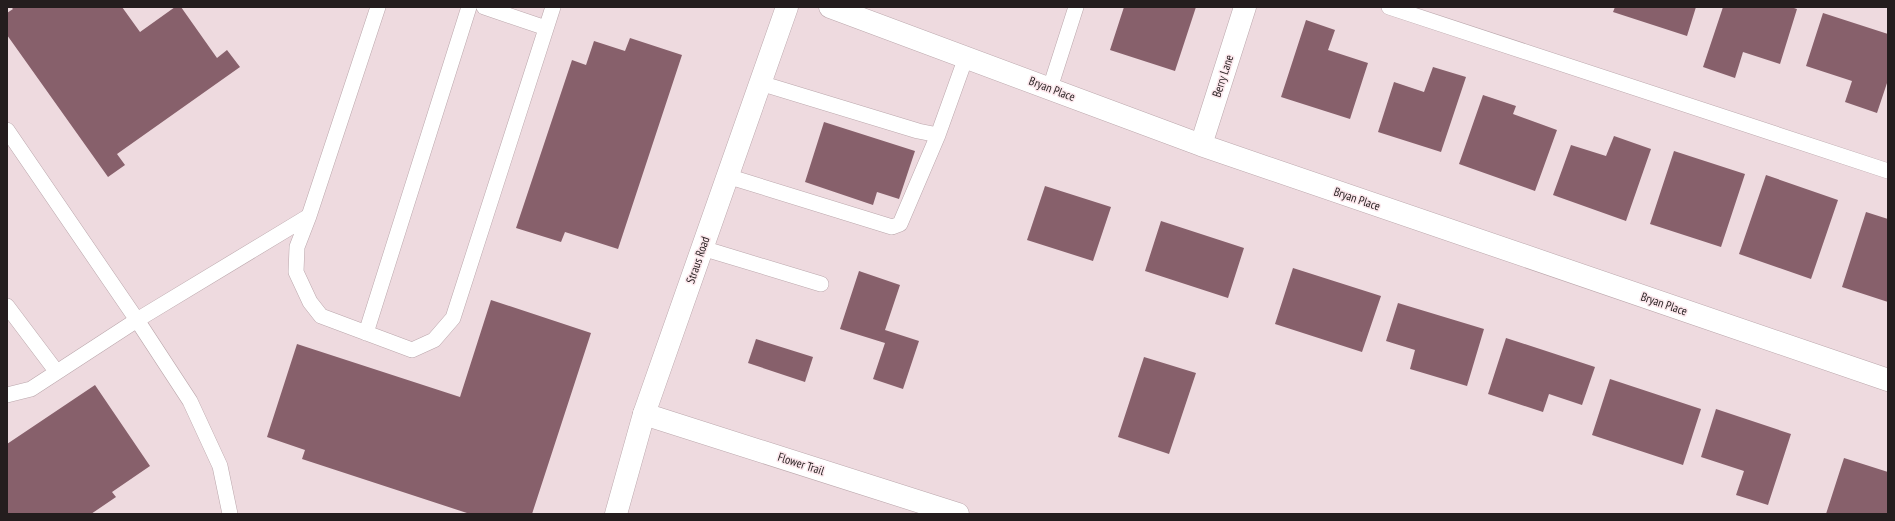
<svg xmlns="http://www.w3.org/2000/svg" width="1895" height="521" font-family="'PT Sans Narrow',sans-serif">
  <rect width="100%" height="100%" fill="#eedadf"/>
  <path fill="#87606b" d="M11,7H122L140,32L175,7H181L217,58L227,50L240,67L117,154L125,165L108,177L7,35V13L13,9Z
    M1124,7H1196L1175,71L1110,50Z
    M1615,7H1696L1687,36L1613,12Z
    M1723,7H1791L1797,9L1780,64L1743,52L1735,78L1703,67Z
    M1823,13L1888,34V80L1877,113L1845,102L1852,81L1806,66Z
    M1306,20L1335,30L1328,50L1368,63L1350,119L1281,97Z
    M630,38L682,55L618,249L565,232L561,242L516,228L572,60L586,65L594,41L625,51Z
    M1433,67L1466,77L1441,152L1378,132L1394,82L1424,92Z
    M1483,95L1516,106L1513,114L1557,130L1535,191L1459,164Z
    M824,122L915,151L899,199L877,192L873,205L805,182Z
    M1614,136L1651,149L1626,221L1553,195L1571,145L1606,156Z
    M1674,151L1745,174L1721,247L1650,224Z
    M1766,175L1838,200L1811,279L1739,254Z
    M1045,186L1111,207L1093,261L1027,240Z
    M1866,212L1888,219V302L1842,287Z
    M1161,221L1244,248L1228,298L1145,271Z
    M1293,268L1381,296L1362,352L1275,324Z
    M859,271L900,285L885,330L919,341L903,389L873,379L885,343L840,329Z
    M491,300L591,333L532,514H470L302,459L305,450L267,437L297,344L460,397Z
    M1398,303L1484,329L1467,386L1410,369L1415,350L1386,341Z
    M1506,338L1595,367L1582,405L1549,394L1543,412L1488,394Z
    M756,339L813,357L805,382L748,363Z
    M1144,357L1196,373L1169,454L1118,437Z
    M1610,379L1701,409L1683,465L1592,435Z
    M95,385L150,466L112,492L116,497L91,514H7V444Z
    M1716,409L1791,434L1768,505L1736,495L1744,471L1701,457Z
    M1844,458L1888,472V514H1826Z"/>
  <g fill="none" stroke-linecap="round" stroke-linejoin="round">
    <g stroke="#bba7ac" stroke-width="16">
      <path id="lane" d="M484,7L546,28
        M1389,7L1888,171
        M1050,88L1076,7
        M7,130L137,320L31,389L7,395
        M938,135L966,57
        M727,176L892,227L900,224L938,135L918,131L760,83
        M309,216L297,247L296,272L310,302L321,316L412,350L434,340L453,318L553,7
        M702,248L821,284
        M7,306L56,371
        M366,333L469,7
        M230,514L220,466L190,401L137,320L309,216L378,7"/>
    </g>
    <g stroke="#bba7ac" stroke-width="23">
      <path id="street" d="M830,7L1201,145L1888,380
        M1201,145L1245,7
        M644,414L958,514"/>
    </g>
    <g stroke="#bba7ac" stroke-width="23">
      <path id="secondary" d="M616,514L644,414L787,7"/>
    </g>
    <use href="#lane" stroke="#fff" stroke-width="15"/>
    <use href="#street" stroke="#fff" stroke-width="22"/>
    <use href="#secondary" stroke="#fff" stroke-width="22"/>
  </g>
  <g text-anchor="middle" stroke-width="3" stroke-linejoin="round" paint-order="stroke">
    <g font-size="12" fill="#241d1e" stroke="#fce7ec">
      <text transform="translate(1223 76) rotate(-72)" y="4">Berry Lane</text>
      <text transform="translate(1052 89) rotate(21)" y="4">Bryan Place</text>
      <text transform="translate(1357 199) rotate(19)" y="4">Bryan Place</text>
      <text transform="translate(698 260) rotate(-71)" y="4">Straus Road</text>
      <text transform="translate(1664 304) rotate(19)" y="4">Bryan Place</text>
      <text transform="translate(801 464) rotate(18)" y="4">Flower Trail</text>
    </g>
  </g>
  <rect width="1895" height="521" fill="none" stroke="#241d1e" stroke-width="16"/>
</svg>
